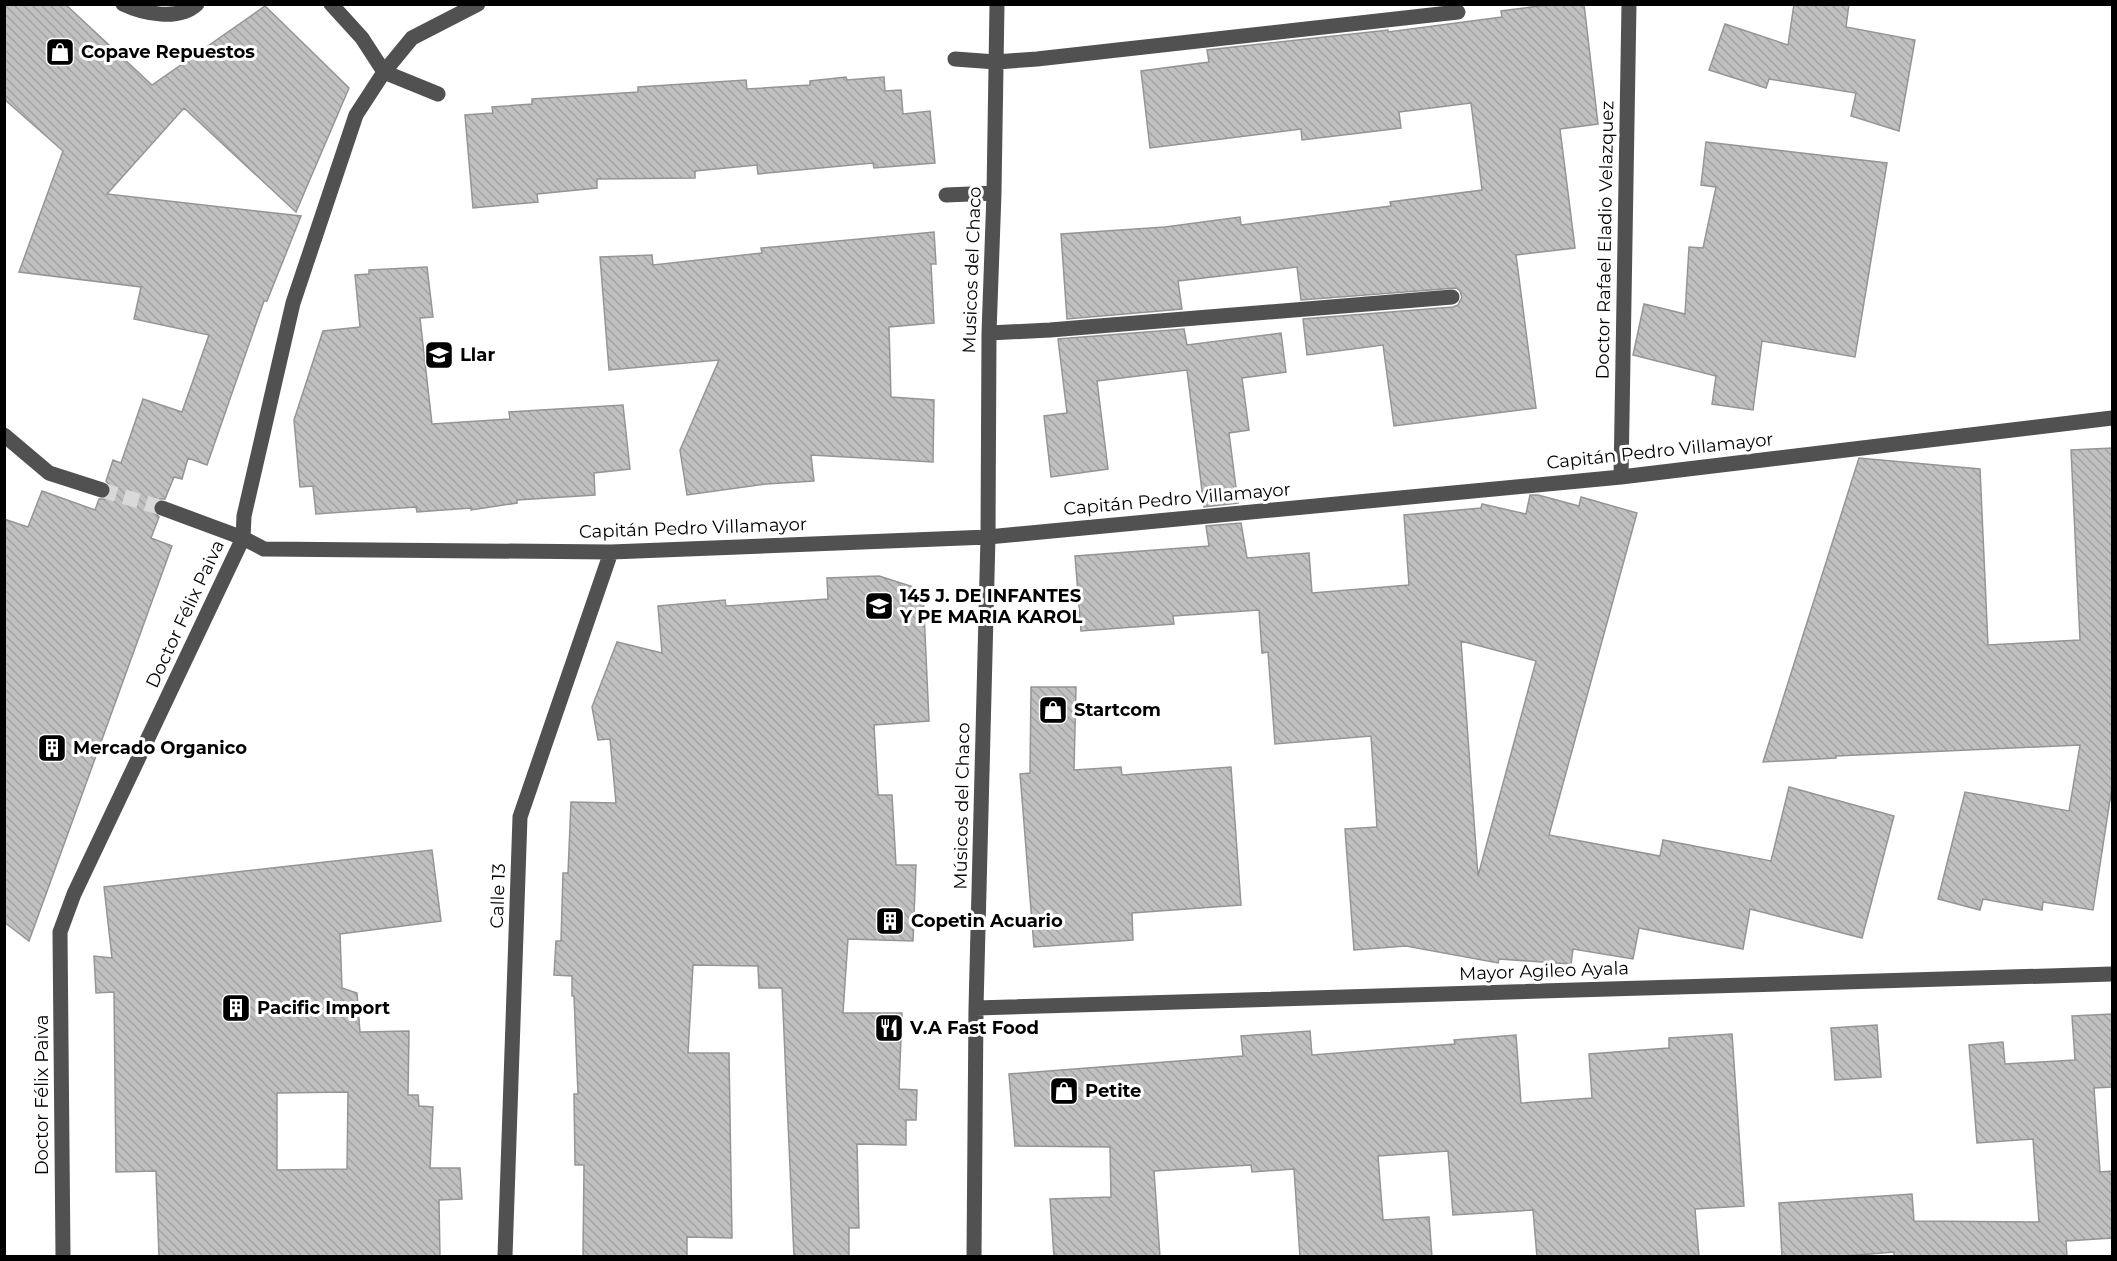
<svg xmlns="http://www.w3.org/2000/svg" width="2117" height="1261" font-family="Montserrat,sans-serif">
  <defs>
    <pattern id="building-back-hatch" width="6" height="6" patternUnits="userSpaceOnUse" patternTransform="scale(1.5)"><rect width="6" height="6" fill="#c0c0c0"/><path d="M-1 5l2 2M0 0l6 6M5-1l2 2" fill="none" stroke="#a3a3a3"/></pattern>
  </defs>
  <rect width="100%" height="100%" fill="#fff"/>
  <path fill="url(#building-back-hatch)" stroke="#959595" stroke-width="1.5" fill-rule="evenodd" d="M4,4H65L152,85L265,6L349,88L296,212L184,108L107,194L301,216L267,301H264L207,465L188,458L182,479L174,477L165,499H160L153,504V510L159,517L151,538L172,546L29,941L4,922V519L28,527L42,491L95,510L99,499H105L111,494V487L106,481L113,460L121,463L143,399L182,412L209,335L134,319L141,287L19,272L63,151L4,99Z
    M1553,4H1584L1598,124L1560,129L1575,248L1516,255L1536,408L1394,426L1383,345L1307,355L1303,319L1453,307L1458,305L1462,297L1460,291L1456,288L1301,300L1297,267L1178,281L1182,309L1067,319L1061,234L1165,227L1240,217L1241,225L1391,206L1390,202L1482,190L1471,103L1399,112L1401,128L1302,140L1301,129L1150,148L1141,71L1209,62L1207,50L1388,30V32L1502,17L1501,11Z
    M1794,4H1849L1846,27L1915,40L1899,131L1851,116L1856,93L1769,79L1766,88L1709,70L1725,24L1788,45Z
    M846,77L847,80L884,77L885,91L901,90L903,114L930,111L935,163L874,168L873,163L758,174L757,165L695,171V178L597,179V188L537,194L538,202L473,208L465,115L493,113L492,107L532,104V99L638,92V87L746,80L747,89L810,85V81Z
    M1706,142L1887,163L1855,357L1762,341L1753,410L1712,404L1716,376L1633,355L1644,304L1685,314L1689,247L1703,248L1716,187L1701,185Z
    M934,232L936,264H931L934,323L889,327L891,397L934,400L933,462L811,455L814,481L766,484L687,495L680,450L719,360L609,370L600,257L652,255L653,265L762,253L761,248Z
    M427,267L433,317L420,318L432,424L510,419L509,412L623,405L630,469L594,473L595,495L517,500V503L471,510V508L417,512L416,507L316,514L313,486L300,487L294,420L323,331L360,327L355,275L369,274V270Z
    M1184,329L1187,345L1281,333L1286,372L1242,378L1249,430L1229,433L1238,503L1204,507L1187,370L1097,381L1108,469L1051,477L1044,416L1067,413L1058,339Z
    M2112,448V787L2093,910L2043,902L2042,910L1983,899L1980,910L1938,899L1965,792L2069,811L2080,745L1836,756V758L1763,762L1859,458L1980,469L1988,645L2080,640L2071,450Z
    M1530,495H1538L1579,506L1581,497L1637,513L1549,835L1660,856L1663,840L1771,861L1789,787L1894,816L1862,938L1750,909L1743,949L1639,928L1633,959L1573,949L1571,964L1499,959L1498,963L1406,946L1354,950L1345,829L1377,827L1371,736L1275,744L1268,652L1262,653L1259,610L1173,616L1174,624L1081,631L1075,556L1209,546L1206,526L1241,523L1247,558L1309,553L1312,593L1409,585L1404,515L1481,508L1482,504L1526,514ZM1461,641L1536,661L1478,876Z
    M879,576L923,590L929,721L874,725L878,795H892L896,865H916L913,941L848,939L843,1013H902L899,1089L917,1090L916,1120H906V1145L857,1144L859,1228H849V1257H794L782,988H759L758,966L693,965L688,1053H729L732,1238L687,1237V1257H583L584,1165H575L574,1094H578L574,996H572V976L554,975L556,941H561L563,873H568L571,802L616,803L610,739L598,740L592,707L617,642L662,653L658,606L725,600L726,606L828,599L827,578Z
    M1031,687H1076L1074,770L1121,767L1122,775L1231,767L1241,905L1132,913L1133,940L1034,947L1020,774L1030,773Z
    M432,850L441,921L340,934L342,988L357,993L360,1032L409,1031L408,1095H418L419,1106L433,1107L430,1168H460L462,1199L439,1200L440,1257H159L156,1171L116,1172L114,992L96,993L94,956L112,958L104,887ZM348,1092L347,1169L277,1170V1093Z
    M2112,1014V1087L2094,1088L2100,1172L2112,1171V1238L2066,1241L2067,1257H1894V1252L1834,1257H1782L1779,1203L1912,1194L1914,1221L2039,1222L2033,1139L1977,1143L1969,1045L2003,1042L2005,1064L2075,1060L2072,1016Z
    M1877,1025L1881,1077L1835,1080L1831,1028Z
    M1310,1031L1312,1055L1455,1044L1454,1040L1516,1035L1521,1103L1592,1098L1589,1054L1669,1048V1038L1732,1034L1744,1206L1695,1209L1699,1257H1537L1533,1210L1453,1215L1448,1151L1378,1156L1383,1220L1429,1217L1432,1257H1300L1294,1169L1252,1172L1251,1165L1154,1171L1160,1257H1054L1050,1199L1111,1197L1110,1147L1015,1146L1009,1074L1243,1056L1241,1036Z"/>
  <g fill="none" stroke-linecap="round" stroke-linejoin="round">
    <path stroke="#d9d9d9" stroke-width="15" stroke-dasharray="15 8" stroke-linecap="butt" d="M102,490L162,508"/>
    <path stroke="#515151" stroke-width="15" d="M123,4C144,14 179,21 197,4
      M331,4L362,38L384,72L438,94
      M955,59L996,62L1037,59L1458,12
      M946,195L994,193
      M989,333L1050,330L1452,297
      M4,435L49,473L102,490
      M1621,477L1629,4
      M162,508L243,538L264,549L611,552L988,537L1621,477L2112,418
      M976,1008L2112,974
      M63,1256L60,932L74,894L243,538L244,516L293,303L356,115L384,72L412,38L478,4
      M505,1256L520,817L611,552
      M974,1256L976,1008L988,537L989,333L994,193L997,4"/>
  </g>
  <defs>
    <g id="shop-square" transform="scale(1.5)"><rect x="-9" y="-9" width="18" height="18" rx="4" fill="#000" stroke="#fff"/><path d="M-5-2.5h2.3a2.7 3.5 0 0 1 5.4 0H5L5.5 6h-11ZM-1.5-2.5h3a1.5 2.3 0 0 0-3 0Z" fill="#fff"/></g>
    <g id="school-square" transform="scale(1.5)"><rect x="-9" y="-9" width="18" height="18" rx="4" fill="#000" stroke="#fff"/><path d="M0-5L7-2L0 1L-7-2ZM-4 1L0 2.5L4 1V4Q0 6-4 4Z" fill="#fff"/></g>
    <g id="building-square" transform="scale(1.5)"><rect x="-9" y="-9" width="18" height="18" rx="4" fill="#000" stroke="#fff"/><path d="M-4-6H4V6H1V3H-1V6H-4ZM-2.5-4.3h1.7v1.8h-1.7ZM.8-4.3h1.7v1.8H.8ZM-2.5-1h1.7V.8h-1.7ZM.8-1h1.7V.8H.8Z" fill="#fff"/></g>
    <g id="restaurant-square" transform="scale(1.5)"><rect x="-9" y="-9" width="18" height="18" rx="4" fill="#000" stroke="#fff"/><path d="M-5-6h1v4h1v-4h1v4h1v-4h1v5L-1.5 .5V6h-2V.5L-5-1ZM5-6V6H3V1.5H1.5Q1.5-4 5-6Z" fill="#fff"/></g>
  </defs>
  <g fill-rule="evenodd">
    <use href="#shop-square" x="60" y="52"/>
    <use href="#school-square" x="439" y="355"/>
    <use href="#school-square" x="879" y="606"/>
    <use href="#shop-square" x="1053" y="710"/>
    <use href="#building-square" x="52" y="748"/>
    <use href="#building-square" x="890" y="921"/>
    <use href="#building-square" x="236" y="1008"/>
    <use href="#restaurant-square" x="889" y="1028"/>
    <use href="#shop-square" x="1064" y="1091"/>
  </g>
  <g text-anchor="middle" stroke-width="6" stroke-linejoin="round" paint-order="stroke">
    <g font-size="18" font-weight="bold" fill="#000" stroke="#fff" text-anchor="start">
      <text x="81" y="58">Copave Repuestos</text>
      <text x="460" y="361">Llar</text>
      <text x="900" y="602">145 J. DE INFANTES<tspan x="900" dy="21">Y PE MARIA KAROL</tspan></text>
      <text x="1074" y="716">Startcom</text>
      <text x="73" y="754">Mercado Organico</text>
      <text x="911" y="927">Copetin Acuario</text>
      <text x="257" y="1014">Pacific Import</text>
      <text x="910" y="1034">V.A Fast Food</text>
      <text x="1085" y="1097">Petite</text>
    </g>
    <g font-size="18" fill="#000" stroke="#fff">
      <text transform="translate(1605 240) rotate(-89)" y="6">Doctor Rafael Eladio Velazquez</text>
      <text transform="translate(972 270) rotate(-88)" y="6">Musicos del Chaco</text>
      <text transform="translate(1660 451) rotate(-6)" y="6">Capitán Pedro Villamayor</text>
      <text transform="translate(1177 499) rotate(-5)" y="6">Capitán Pedro Villamayor</text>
      <text transform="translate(693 528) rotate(-2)" y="6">Capitán Pedro Villamayor</text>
      <text transform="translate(185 614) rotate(-65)" y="6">Doctor Félix Paiva</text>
      <text transform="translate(962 806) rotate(-89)" y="6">Músicos del Chaco</text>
      <text transform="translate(498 896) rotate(-88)" y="6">Calle 13</text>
      <text transform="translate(1544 971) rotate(-2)" y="6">Mayor Agileo Ayala</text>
      <text transform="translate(42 1095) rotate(-90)" y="6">Doctor Félix Paiva</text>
    </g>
  </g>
  <rect width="2117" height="1261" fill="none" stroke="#000000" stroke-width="12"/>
</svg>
